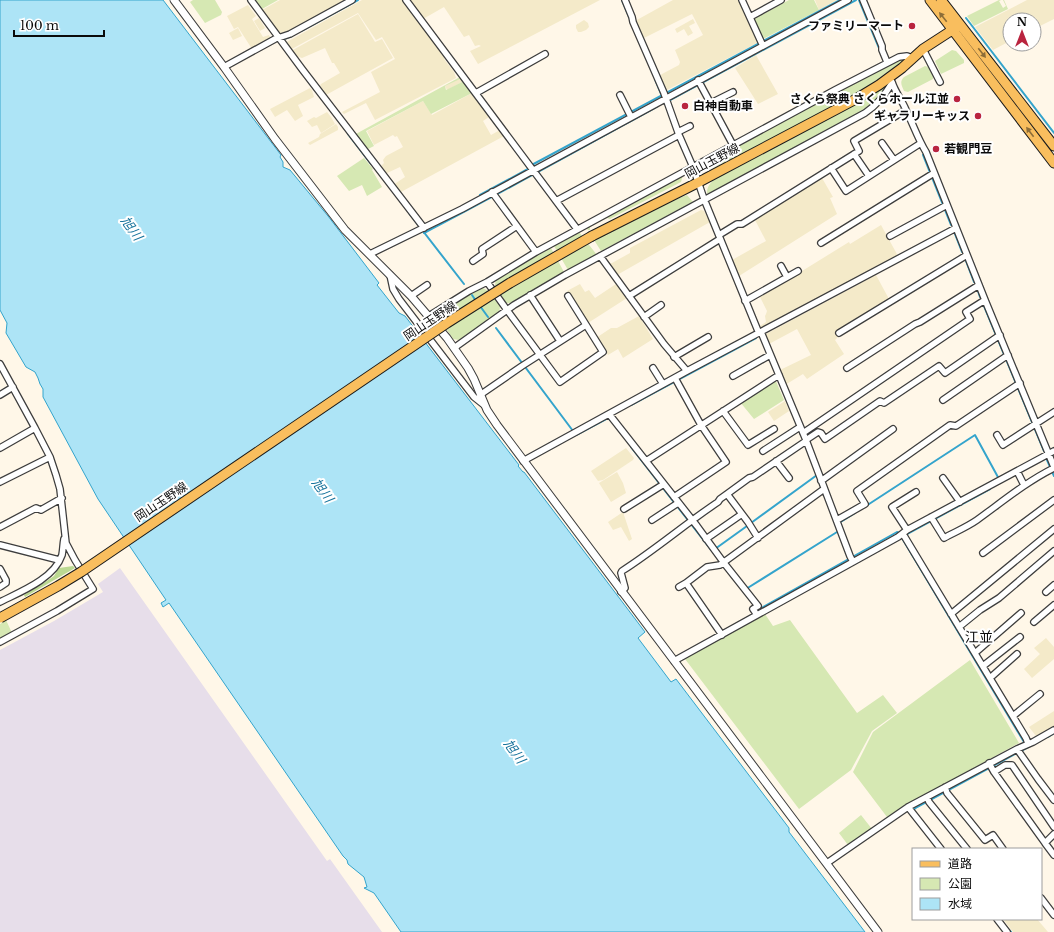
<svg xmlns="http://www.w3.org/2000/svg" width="1054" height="932" font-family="'Libre Baskerville','Noto Sans JP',serif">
  <rect width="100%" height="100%" fill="#fff7e8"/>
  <path fill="#e7deea" d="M120,568L327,861L330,859L382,932H0V650L54,621L103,592L98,584Z"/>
  <path fill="#f4eac9" d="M280,0H346L285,33L280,34L279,31H277L262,10Z
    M362,0H402L445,58L444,59L454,72L456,78L375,120L366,103L344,114L342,112L380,92L371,72L395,59L382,37L376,40L358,13L290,50L285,43Z
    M409,0H600L478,64L470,51L481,46L479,45L475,46L469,35L464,37L444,7L423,19Z
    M673,0H740L759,42L665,91L660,79V76L662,74L679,65L680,62L675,50L703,35L692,14L644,38L643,36L642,37L635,21Z
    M815,0H837L819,10Z
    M1027,0H1054V19L1034,29V20H1010V41L993,50L975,27Z
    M248,5L256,16L252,19L263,37L269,35L271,39L252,49L238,27L234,29L227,16Z
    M358,14L375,42L382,39L393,58L326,95L322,91L320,86L321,84L340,73L334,63H332L325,48L302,58L296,56L291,51Z
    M259,18L265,28L260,31L254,21Z
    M693,19L695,23L689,26L693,33L688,36L684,29L677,33L675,29Z
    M584,20L588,23L589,27L586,30L581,32H578L576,28V25Z
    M238,28L242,36L233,40L229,33Z
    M756,55L778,94L758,104L735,68Z
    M460,78L462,82L447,90L445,86Z
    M310,88L312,90L314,97L298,105L303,116L295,121L287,110L275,117L270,109Z
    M472,93L489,117L483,121L491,135L500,130L504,136L401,192L395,188L393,185L405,177L400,167L385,174L380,167L384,163L383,160L386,156L403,147L397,136L395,137L393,135L374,145L367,131L423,101L432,115Z
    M327,112L331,117L335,124L321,133L317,125L312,127L307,121L314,117L316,118Z
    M336,124L338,127V130L310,145L308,143L319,137L320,134Z
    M822,178L833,197L830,198L837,214L739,276L732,260L766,241L755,220Z
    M701,210L704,211L710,222L617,275L608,264L612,263L630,253V248Z
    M881,225L898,256L761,329L760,326L766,322L765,316L766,314L767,311L760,297L849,242L850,244Z
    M876,275L889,299L835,333L838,337L835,340L844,354L807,379L803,374L785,385L780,370L811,355L797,329L769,344L765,336L766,334Z
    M580,284L585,292L589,290L595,298L616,284L627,298L588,323L567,291Z
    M639,316L653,339L623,358L618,349L608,355L596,338L611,328H617Z
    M785,401L789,411L774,421L768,412Z
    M626,448L634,458L633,460L603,480L598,481L591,471Z
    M617,472L623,483L626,493L611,502L599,483Z
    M623,512L632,539L629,541L621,527L613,530L608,522Z
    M1046,638L1054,647V659L1032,678L1024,669L1040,654L1034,648Z
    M1054,711V726L1036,736L1029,727Z
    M1003,919H1037L1048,932H1013Z"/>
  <path fill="#d6e8b3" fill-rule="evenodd" d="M193,0H215L222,12L221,15L205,23L190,2Z
    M255,0H278L262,9Z
    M789,0H814L819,10L763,39L754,19Z
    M999,0H1001L999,1L1003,8L1006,6L1003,0H1004L1008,9L974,26L967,16Z
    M952,50L956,51L964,60V63L941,74L935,61Z
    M903,58L904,60L860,92L756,147L709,170H704L701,168V166L863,78Z
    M925,66L928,67L933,76V79L908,92L904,91C902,86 899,82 904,77Z
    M460,77L472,93L431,114L423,101L366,131L374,146L366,150L354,135ZM460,79L462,82L446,90L445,86Z
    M884,87H885V90L872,104L862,112L709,194L707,193C707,186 711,182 716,178Z
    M364,158L373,169L372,170L382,187L367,196L362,185L349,191L337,176Z
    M683,175L681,182L610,219L607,218L590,226V230H588L586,227Z
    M687,195L693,202L601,251L594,240C624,223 655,207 687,195Z
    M579,232L597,255L568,270L554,246Z
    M551,248L564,272L513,303H506L495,285L496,279L498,277Z
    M482,288C488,289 499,300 500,306C500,310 499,312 496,315L459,340L453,339L439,318V313C450,306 470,290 482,288Z
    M775,379L784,400L754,419L740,402Z
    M765,614L773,626L790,620L857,713L883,695L897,713L872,731L851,770L799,809L685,659L686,656Z
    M6,620L12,633L0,639V624Z
    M970,660L1019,743L906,805L887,817L853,772L873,732Z
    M861,815L872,829L848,845L839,833Z"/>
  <path fill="#bbd992" d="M73,566L75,568L25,597L24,595L41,585L54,576L59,568Z"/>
  <path fill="#ade4f6" stroke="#34a4cc" d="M0,0H163L281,155L280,157L283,162V167L290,170L328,216L379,283L377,285L399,313L405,316L519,465L518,466L523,472H524L645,632L638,638L671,682L676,679L789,828V832L865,932H401L374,893L364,888L367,887L364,877L348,864L347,860L343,856L169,603L163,607L161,603L166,600L98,499L43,397V389L40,384L38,378L35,372L26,367L6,333L7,323L0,310Z"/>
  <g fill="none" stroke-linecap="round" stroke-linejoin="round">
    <path stroke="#34a4cc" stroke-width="2" d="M622,0L630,19
      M859,0L879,48
      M966,18L1054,133
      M301,31L358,0
      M281,40L292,36
      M655,79L662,96
      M670,100L856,0
      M348,134L371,164
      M923,155L951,225
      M480,195L528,169V167L840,0
      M409,213L464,284
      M424,233C503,192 580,149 658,106
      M955,234L962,252
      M966,261L974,282
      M978,291L980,297
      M472,295L476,301
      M480,306L488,317
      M984,306L1044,451
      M496,328L576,435L608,418H609L610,420
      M631,405L756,338
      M631,447L712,551
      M1047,460L1054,476
      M866,506L975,435L999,479
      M751,523L817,475
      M839,523L855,513
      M907,534L990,489
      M715,549L747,526
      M746,589L837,532
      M757,608L758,610L897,532L899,533L1024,742
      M1048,737L1054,733
      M914,810H913L917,807L1030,746
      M1007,928L1011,932"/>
    <g stroke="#3d3d3d" stroke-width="8">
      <path id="minor" d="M251,0L302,69L424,228
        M406,0L577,229
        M625,0L632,17L633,22L664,93L679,135L693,167L704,199L758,331L761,332L806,440L850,556L853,562
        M742,0L763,46
        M863,0L882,46V50L887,62
        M750,17L781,0
        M923,49L940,82
        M224,67L275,39L290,34L352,0
        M698,80L733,145
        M892,82C895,92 902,100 906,110C913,124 918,139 926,152L985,300L1054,467
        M476,93L545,54
        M620,95L631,117
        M711,103L733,92
        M678,132L690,126
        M882,143L894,160
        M854,154L869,176
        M831,168L846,191L921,143
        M492,192L536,252
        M556,201L679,135
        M719,235L737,224H742L859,151L854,141L906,110
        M890,236L947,205
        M821,243L934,173
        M370,254L462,209L848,0
        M600,256L664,344L687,371
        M473,261L483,254L482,249L517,226
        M781,266L787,277
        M390,275L393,289L399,299L474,397L484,405
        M487,282L507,310L560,382L603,352L568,296
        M530,295L560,341
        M411,296L427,285
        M629,296L720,239
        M745,301L798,271
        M429,316L469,291L487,282L536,252L835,90L899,57L907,56L912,58
        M644,317L661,305
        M839,333L967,255
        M454,348L514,305L565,275L865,113C877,105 885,95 892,83
        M674,357L708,337
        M0,364L35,428L50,457L56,475L60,489L66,543L75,560L93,589L57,611L0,642
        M653,368L663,384
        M847,368L915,324L920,322L979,285
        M733,376L770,355
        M0,395L13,387
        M480,395L522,366L586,325
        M943,400L1008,355
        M723,411L748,445L774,429
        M609,414L697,526L724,563L758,606L753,609L757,615
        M803,433L970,319L966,312L985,300
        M997,435L1003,445L1054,412
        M806,440L818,432L821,433L825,439L880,401L884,403L939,366L945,373L1000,335
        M0,448L35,428
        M763,451L800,427
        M523,461L687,371L956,228
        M646,461L779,375
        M776,461L789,478
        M1017,471L1024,485
        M943,478L960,502
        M821,481L893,429
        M0,482L50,457
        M727,494L749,478L753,477L806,441
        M674,497L726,462L701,425L675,378
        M624,509L664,484
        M931,517L944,538C955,532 967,527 977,520C1002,502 1026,482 1054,468
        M652,520L678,503
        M837,520L865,504L857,491L950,425L956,426L1020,383
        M0,527L36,508L41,510L62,498
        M907,530L892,507L916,492
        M903,534L1026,738L1028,743
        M706,539L742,514
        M0,545L59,560
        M983,553L1054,500
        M0,569L6,580V583L0,587
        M686,583L722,635
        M679,587L686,583L707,567L720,565L824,489
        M621,592L625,588L621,573L622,571C655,550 685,524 718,502L720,499L727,494L748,522L758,538
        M1046,592L1054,585
        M0,602C20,592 54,579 62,555C63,550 63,544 64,539
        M951,614L1054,529
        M1034,622L1054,605
        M959,627L980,610L999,598L1054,551
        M975,653L1021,613
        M674,661L898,537L907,530L1054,451
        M983,666L1020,637
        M990,678L1017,654
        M1013,716L1040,694
        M1017,749L1038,779L1054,800
        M989,763L994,772L1045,843
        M994,772L1005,765H1012L1054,827
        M945,787L947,793L985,840L993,835L1003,849
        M927,797L929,802L967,849
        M908,807L941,849
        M1054,834L1045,843L1054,855
        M827,863L908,807L1017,749L1033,742L1054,730
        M1041,898L1054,915
        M997,919L1007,932"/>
    </g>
    <g stroke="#3d3d3d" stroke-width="9">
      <path id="tertiary" d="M174,0L224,67L275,139L345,230L411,296L447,338L468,368L474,379L487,410L497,425L878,932"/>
    </g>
    <g stroke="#1b1b1b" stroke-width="11">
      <path id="primary" d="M930,0L1054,163
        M941,0L1054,146
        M592,236L699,182L856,99L879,85L902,68L923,49L960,25"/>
    </g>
    <use href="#minor" stroke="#fff" stroke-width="5.5"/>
    <use href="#tertiary" stroke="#fff" stroke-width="7"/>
    <use href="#primary" stroke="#f9be5e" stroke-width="9"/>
    <g stroke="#1b1b1b" stroke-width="11" stroke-linecap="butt">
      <path id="primary-bridge" d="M0,618L58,586L81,572L447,323L510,283L592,236"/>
    </g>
    <use href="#primary-bridge" stroke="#f9be5e" stroke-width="9"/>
  </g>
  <defs><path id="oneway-solid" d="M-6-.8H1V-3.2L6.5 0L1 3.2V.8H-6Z"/></defs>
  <g fill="#8d6d38">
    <use href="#oneway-solid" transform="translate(943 17) rotate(-128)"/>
    <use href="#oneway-solid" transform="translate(982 53) rotate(52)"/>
    <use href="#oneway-solid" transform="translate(1030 132) rotate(-127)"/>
  </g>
  <g fill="#b9243f" stroke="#fff" stroke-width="1.5">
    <circle cx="912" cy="26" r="4"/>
    <circle cx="957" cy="99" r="4"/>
    <circle cx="685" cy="106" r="4"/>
    <circle cx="978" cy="116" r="4"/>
    <circle cx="936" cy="149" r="4"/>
  </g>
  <g text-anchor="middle" stroke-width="4" stroke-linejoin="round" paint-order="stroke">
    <g font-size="12" font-weight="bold" fill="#0a0a0a" stroke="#fff" text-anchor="end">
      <text x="904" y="30">ファミリーマート</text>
      <text x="949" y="103">さくら祭典 さくらホール江並</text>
      <text x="693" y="110" text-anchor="start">白神自動車</text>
      <text x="970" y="120">ギャラリーキッス</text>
      <text x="944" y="153" text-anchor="start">若観門豆</text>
    </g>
    <g font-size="12" fill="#0a0a0a" stroke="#fff">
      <text transform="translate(712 161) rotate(-28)" y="4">岡山玉野線</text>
      <text transform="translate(430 321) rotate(-34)" y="4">岡山玉野線</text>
      <text transform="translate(161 502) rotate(-34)" y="4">岡山玉野線</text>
    </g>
    <g font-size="13" font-style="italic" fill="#15729b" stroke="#fff">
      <text transform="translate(132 228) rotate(54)" y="5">旭川</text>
      <text transform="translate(323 490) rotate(54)" y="5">旭川</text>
      <text transform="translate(515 751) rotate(54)" y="5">旭川</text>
    </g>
    <g font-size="14" fill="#0a0a0a" stroke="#fff">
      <text x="979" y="642">江並</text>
    </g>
  </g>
  <rect x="912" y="848" width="130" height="72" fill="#ffffff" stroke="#9d9d9d"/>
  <rect x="920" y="861" width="20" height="6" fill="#f9be5e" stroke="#9d9d9d"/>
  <text x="948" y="868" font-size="12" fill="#0a0a0a">道路</text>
  <rect x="920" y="878" width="20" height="12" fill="#d6e8b3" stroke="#9d9d9d"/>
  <text x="948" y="888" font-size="12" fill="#0a0a0a">公園</text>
  <rect x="920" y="898" width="20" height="12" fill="#ade4f6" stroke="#9d9d9d"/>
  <text x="948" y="908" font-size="12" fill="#0a0a0a">水域</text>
  <g transform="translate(1022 32)"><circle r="19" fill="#ffffff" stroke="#9d9d9d"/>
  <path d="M0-3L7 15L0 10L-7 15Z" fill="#b9243f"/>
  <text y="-6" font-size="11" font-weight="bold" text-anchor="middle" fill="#0a0a0a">N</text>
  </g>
  <path d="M14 30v6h90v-6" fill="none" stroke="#0a0a0a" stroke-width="2"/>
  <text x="20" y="30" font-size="12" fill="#0a0a0a" stroke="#ffffff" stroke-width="3" paint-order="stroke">100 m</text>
</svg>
